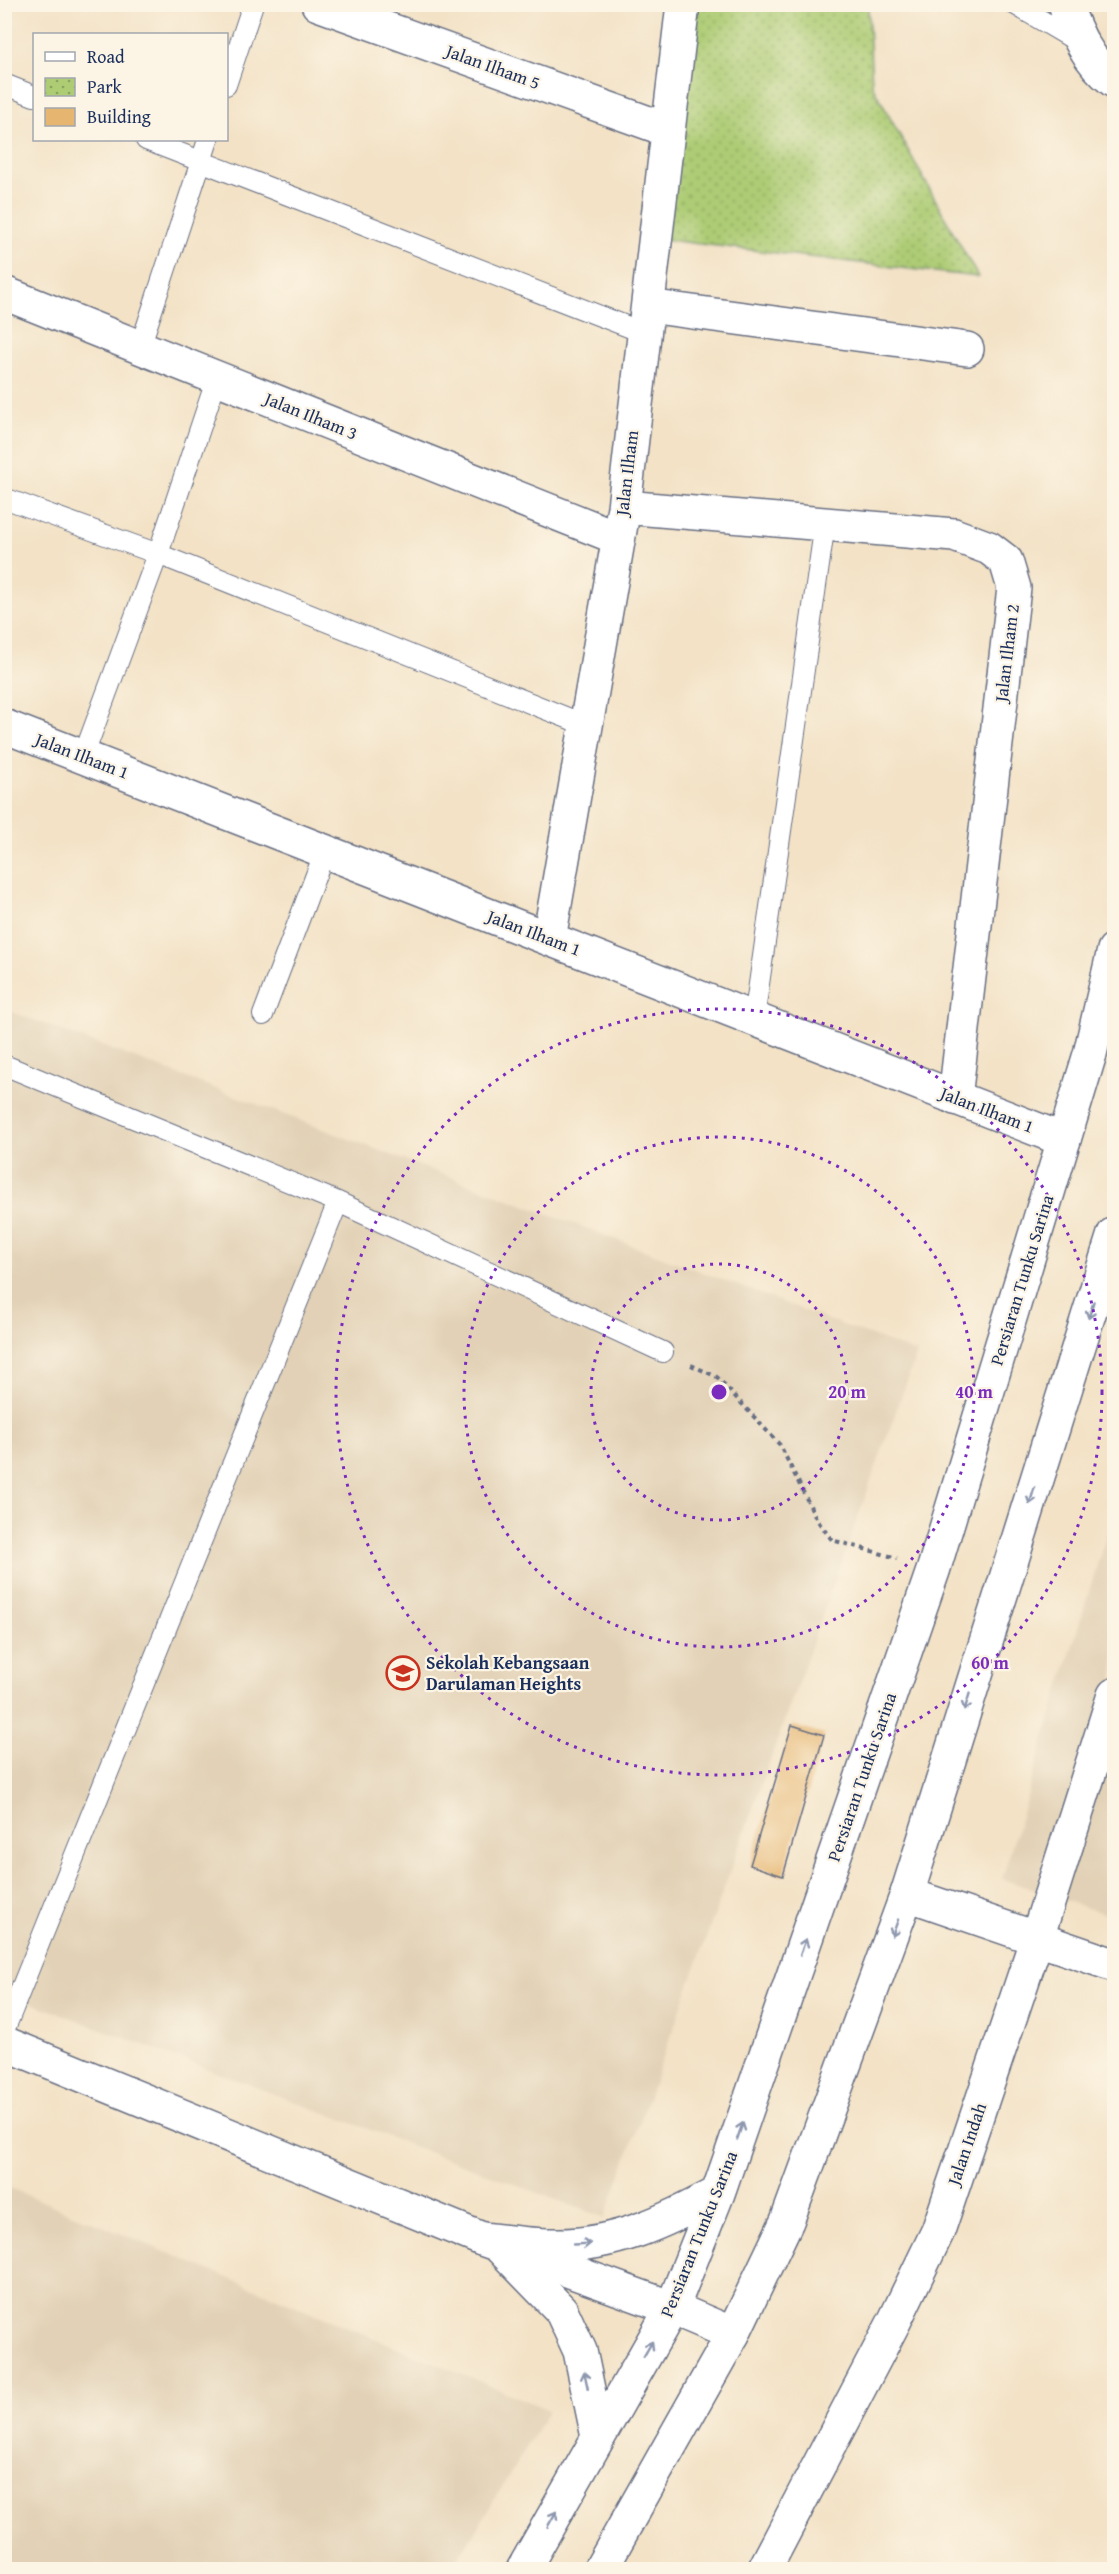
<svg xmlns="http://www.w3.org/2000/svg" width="1119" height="2574" font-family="'Gentium Book Plus',serif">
  <defs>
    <pattern id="park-dots" width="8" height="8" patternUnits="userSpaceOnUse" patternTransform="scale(1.5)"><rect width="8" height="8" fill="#adcc74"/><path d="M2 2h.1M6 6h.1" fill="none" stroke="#8ca662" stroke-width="1.8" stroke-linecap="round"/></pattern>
  </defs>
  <rect width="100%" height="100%" fill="#fcf5e5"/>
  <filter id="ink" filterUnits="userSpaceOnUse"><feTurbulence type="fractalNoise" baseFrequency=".0167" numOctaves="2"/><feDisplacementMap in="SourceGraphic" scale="12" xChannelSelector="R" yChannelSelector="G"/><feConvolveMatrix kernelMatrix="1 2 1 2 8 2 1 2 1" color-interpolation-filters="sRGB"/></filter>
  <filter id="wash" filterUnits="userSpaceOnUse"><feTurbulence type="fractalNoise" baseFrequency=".008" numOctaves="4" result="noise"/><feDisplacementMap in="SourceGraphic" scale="24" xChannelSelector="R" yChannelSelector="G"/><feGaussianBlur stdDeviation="1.35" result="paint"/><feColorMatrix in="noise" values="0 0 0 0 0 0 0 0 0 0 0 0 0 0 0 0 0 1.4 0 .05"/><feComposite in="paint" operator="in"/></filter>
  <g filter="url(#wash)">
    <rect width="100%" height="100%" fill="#f3e2c6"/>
    <path fill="#e2d1b6" d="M4,1009L917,1353L605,2218L5,1993Z
      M1114,1509V1917L1002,1879Z
      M5,2186L549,2410L452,2569H5Z"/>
    <path fill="url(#park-dots)" stroke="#647e69" stroke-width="1.5" d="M685,5H868L872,85L978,277L659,239Z"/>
    <g id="blocks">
      <path fill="#e6b671" d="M792,1725L824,1735L783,1876L750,1865Z"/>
    </g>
  </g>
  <g filter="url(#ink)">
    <use href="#blocks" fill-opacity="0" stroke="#676e82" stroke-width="1.5"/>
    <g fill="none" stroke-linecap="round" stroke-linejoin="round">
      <g stroke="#676e82" stroke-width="22">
        <path id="lane" d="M1014,4L1080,43
          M4,84L34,96
          M226,85L253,4
          M146,140L644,333
          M140,347L208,140
          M4,498L158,554L585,725
          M83,757L158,554L217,378
          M263,1015L325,851
          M754,1019L825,523
          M4,1065L338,1202L663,1352
          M4,2031L338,1202"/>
      </g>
      <g stroke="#676e82" stroke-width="36">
        <path id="street" d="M318,4L668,130
          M4,293L618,538
          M648,306L967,349
          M624,507L954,535L989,548L1006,561L1014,588L955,1098
          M4,726L1064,1140
          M549,939L624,507L683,4
          M907,1894L1114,1965
          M4,2043L482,2239L672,2308L733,2334
          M764,2570L894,2322L938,2231L1037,1938L1114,1695"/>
      </g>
      <g stroke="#676e82" stroke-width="36">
        <path id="secondary" d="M1065,4C1076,33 1088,62 1114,81
          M482,2239C505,2241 528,2245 552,2245C612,2247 666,2221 718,2193
          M498,2245L561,2310L580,2351L598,2437
          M523,2570L672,2308L718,2193L934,1568L1090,1054L1114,950
          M600,2570L733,2334L787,2221L907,1894L1114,1234"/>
      </g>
      <path stroke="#676e82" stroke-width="4" stroke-dasharray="4.5 4.5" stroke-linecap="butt" d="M691,1365L717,1377L780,1445L817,1520L832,1540L897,1558"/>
      <use href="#lane" stroke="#fff" stroke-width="20"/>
      <use href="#street" stroke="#fff" stroke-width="33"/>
      <use href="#secondary" stroke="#fff" stroke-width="33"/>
    </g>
    <defs><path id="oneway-shaft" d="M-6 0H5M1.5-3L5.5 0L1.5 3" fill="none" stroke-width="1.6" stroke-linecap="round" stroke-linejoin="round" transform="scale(1.5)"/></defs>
    <g stroke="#8d97ae">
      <use href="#oneway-shaft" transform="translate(1091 1310) rotate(107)"/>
      <use href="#oneway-shaft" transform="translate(1032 1496) rotate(107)"/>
      <use href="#oneway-shaft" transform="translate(967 1702) rotate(107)"/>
      <use href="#oneway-shaft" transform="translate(895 1928) rotate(110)"/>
      <use href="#oneway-shaft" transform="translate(803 1947) rotate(-71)"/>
      <use href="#oneway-shaft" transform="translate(740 2131) rotate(-71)"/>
      <use href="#oneway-shaft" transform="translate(582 2244) rotate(-3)"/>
      <use href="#oneway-shaft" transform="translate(648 2349) rotate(-60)"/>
      <use href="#oneway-shaft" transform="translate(586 2380) rotate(-102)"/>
      <use href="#oneway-shaft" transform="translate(552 2519) rotate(-60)"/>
    </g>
  </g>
  <g fill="none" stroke="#7b2cbf" stroke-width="3" stroke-dasharray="3 6">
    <circle cx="719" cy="1392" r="128"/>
    <circle cx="719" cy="1392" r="255"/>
    <circle cx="719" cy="1392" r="383"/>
  </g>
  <defs>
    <g id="school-ring" transform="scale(1.725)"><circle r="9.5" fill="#fcf5e5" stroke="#c8321e" stroke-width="1.5"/><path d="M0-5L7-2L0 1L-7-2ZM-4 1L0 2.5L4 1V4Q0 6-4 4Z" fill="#c8321e"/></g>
  </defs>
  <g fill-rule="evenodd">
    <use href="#school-ring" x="403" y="1673"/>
  </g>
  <g text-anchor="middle" stroke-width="4.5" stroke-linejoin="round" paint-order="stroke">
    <g font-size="18" fill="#1b2f5e" stroke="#fcf5e5">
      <text transform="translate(493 67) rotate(20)" y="6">Jalan Ilham 5</text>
      <text transform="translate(311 416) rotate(22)" y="6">Jalan Ilham 3</text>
      <text transform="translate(627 473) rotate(-83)" y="6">Jalan Ilham</text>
      <text transform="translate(1007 653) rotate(-83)" y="6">Jalan Ilham 2</text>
      <text transform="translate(82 756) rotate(21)" y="6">Jalan Ilham 1</text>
      <text transform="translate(534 933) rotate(21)" y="6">Jalan Ilham 1</text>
      <text transform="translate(987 1110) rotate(21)" y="6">Jalan Ilham 1</text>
      <text transform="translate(1022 1280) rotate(-73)" y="6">Persiaran Tunku Sarina</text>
      <text transform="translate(862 1777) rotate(-71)" y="6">Persiaran Tunku Sarina</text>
      <text transform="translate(967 2144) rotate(-71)" y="6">Jalan Indah</text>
      <text transform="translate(699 2234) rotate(-68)" y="6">Persiaran Tunku Sarina</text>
    </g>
    <g font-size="18" font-weight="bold" fill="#1b2f5e" stroke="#fcf5e5" text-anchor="start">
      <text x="426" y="1669">Sekolah Kebangsaan<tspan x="426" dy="21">Darulaman Heights</tspan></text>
    </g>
  </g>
  <circle cx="719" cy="1392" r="9" fill="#7b2cbf" stroke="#fcf5e5" stroke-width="3"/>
  <g font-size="18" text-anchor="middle" font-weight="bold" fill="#7b2cbf" stroke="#fcf5e5" stroke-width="4.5" stroke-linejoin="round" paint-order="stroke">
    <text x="847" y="1398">20 m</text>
    <text x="974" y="1398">40 m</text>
    <text x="990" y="1669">60 m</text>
  </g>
  <rect width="1119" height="2574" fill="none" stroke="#fcf5e5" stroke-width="24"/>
  <rect x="33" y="33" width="195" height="108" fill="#fcf5e5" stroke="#a2a6af" stroke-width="1.5"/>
  <rect x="45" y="52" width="30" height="9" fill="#ffffff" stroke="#a2a6af" stroke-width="1.5"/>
  <text x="87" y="63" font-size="18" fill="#1b2f5e">Road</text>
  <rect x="45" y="78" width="30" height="18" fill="url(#park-dots)" stroke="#a2a6af" stroke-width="1.5"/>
  <text x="87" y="93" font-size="18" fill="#1b2f5e">Park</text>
  <rect x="45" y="108" width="30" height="18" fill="#e6b671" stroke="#a2a6af" stroke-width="1.5"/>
  <text x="87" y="123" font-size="18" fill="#1b2f5e">Building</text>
</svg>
